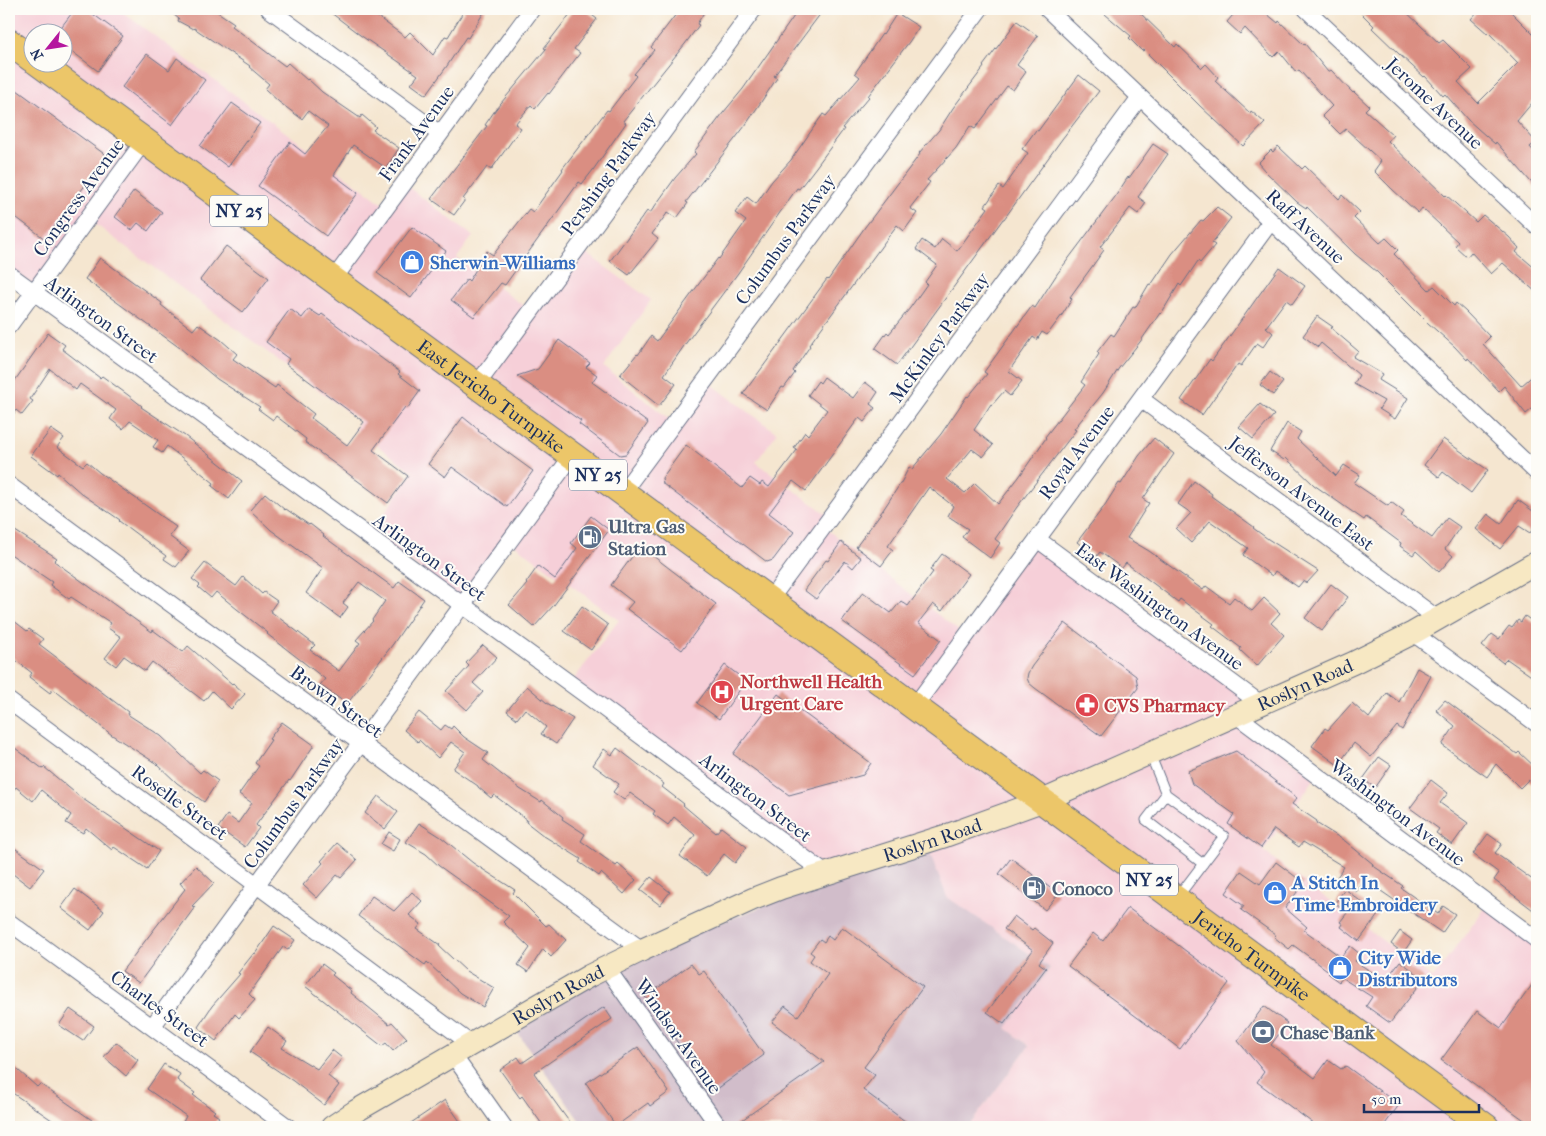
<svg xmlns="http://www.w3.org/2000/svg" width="1546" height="1136" font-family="'IM FELL French Canon',serif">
  <rect width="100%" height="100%" fill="#fdfcf7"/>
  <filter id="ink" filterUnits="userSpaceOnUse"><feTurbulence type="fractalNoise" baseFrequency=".02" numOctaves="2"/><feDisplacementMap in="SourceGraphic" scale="10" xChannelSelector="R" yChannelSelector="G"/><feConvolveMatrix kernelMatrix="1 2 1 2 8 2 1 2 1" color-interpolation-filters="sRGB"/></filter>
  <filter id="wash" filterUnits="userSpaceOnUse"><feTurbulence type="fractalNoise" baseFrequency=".0096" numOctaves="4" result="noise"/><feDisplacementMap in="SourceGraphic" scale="20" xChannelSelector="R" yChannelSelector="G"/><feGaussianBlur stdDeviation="1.12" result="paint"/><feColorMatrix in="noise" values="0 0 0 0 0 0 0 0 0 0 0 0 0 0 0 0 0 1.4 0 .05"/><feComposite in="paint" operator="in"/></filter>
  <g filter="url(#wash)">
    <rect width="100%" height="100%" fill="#f5e6d0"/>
    <path fill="#f6cfd8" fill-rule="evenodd" d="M9,9H118L386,206L403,183L473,236L457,258L531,311L578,247L651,300L604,367L674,423L706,380L777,433L756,462L832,518L825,528L967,637L1037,539L1261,704L1236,715L1315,778L1263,851L1433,978L1485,908L1537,945V1127H968L1029,1046L1006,1028L1050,968L946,897L926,843L827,874L571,683L619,620L511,542L466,603L371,533L413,472L355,429L360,421L87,218L35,286L9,267ZM32,32H62V62H32Z"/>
    <path fill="#d1bdca" d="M926,843L947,897L1050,968L1006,1028L1029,1046L968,1127H584L510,1022L609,966Z"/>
    <g id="blocks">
      <path fill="#da8e82" d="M75,9H86L123,36L98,71L62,44V26Z
        M167,9H213L234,23L232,26L285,66L288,63L307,80L308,79L322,92L360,118L362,115L376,127L373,130L399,148L386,168L353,145L334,175L358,193L326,236L258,186L290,142L305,154L328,126L308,111L302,119L279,102L265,89L269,84L249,67L250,66L194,28L193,29L178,21L179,19Z
        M326,9H367L405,37L410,32L433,55L445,36L448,37L465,9H486L468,38L466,37L447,66L426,95L411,84L418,75L360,35Z
        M574,9H584L597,19L574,49L580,53L549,94L548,93L535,109L531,105L515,124L521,128L491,170L487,167L463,199L465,200L454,215L431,199L487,126L485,125L496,109L546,49L544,48Z
        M680,9H706L697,24L699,25L685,44L623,121L626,123L593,170L582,184L579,182L505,285L501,283L474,317L451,300L467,279L469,281L487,251L493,255L529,209L533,212L563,170L562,169L607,110L609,111L636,76L634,74L654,50L651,47Z
        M799,9H824L774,76L777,78L745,126L686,202L688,203L677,218L668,212L652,234L658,239L629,275L610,261L647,211L650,213L675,178L696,154L694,152L723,113L743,89Z
        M1099,9H1136L1175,47L1177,44L1202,68L1206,64L1218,77L1215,81L1250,113L1251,111L1265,123L1243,146L1200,106L1144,50L1142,51L1129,38L1131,36Z
        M1238,9H1261L1278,23L1279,21L1304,45L1305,44L1328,72L1331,70L1353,93L1354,92L1369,106L1365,110L1393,135L1388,141L1445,196L1446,195L1476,222L1483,215L1509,237L1519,248L1516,252L1537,270V293L1503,263L1491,274L1471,252L1467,257L1455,246L1458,242L1422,208L1418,213L1392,189L1374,171L1381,161L1346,129L1340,134L1322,116L1332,106L1299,70L1296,72L1279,51L1273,57L1245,28L1240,34L1227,22Z
        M1357,9H1403L1439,43L1443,40L1472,69L1458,82L1478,103L1518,63L1489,33L1488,34L1471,19L1480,9H1508L1537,38V97L1517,121L1536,142L1530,147L1537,155V189L1496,142L1495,144L1468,120L1445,94L1443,96L1425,76L1424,77L1399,54L1372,28L1374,26Z
        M897,13L919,27L909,42L868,96L869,97L842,128L844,129L816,167L799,189L797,188L738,273L686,343L664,375L676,384L659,406L620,375L637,354L638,355L651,336L657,341L718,258L719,259L746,221L735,213L747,197L756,204L772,181L791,160L823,114L826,116L860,77L855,73L882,34L883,35Z
        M1017,21L1038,36L1017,65L1026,72L1013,90L1007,86L975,129L970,126L956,148L927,180L930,182L910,208L917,213L904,231L897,225L809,345L810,346L793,371L795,373L784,388L782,387L767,410L743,394L827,279L828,280L865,227L920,154L919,153L939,130L953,108L984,67L983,66Z
        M147,54L169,70L177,58L205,80L172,125L122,87Z
        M1079,75L1099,91L1062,139L1004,219H1003L897,365L875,349L887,332L889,334L910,308L927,284L925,282L937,265L916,249L922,240L935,249L942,239L957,251L988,208L985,206L999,186L1003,189L1028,153L1022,149L1036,130L1038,131Z
        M17,90L107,156L45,239L9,212V101Z
        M232,103L260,123L228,167L200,146Z
        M1153,144L1168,154L1138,197L1146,203L1138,214L1130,208L1100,247L1104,250L1070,297L1072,299L1062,315L1047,335L1042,332L1037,340L1033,337L1009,371L1022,381L1010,396L1004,391L992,405L991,404L974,430L993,445L983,457L972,449L947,479L965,493L975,483L998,504L1019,477L1046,438L1045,437L1085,385L1081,382L1099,354L1097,352L1111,334L1114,336L1133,307L1135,308L1149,284L1151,285L1172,254L1201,220L1203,221L1217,207L1231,218L1212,243L1215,245L1200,263L1198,261L1181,286L1179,284L1161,314L1160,313L1140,342L1119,368L1103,393L1074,429L1076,430L1017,507L995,539L1000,543L990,558L962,537L968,529L948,516L953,506L929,487L888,546L893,550L881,566L856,547L883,510L902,481L909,467L912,469L941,434L967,396L968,397L987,374L984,372L1032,306L1035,308L1057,274L1115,197L1128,177L1129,178Z
        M1278,146L1302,169L1305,166L1339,199L1342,195L1360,212L1354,218L1380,243L1386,238L1398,250L1394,254L1429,290L1434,286L1454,306L1456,303L1466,312L1490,337L1483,344L1521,386L1537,372V405L1526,414L1504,386L1499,391L1468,358L1467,360L1455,347L1428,323L1377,272L1355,254L1307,207L1306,208L1297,202L1265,171L1258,163L1271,150L1273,152Z
        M134,191L162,212L148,231L138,223L132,230L115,217Z
        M412,227L446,251L411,298L377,273Z
        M226,246L269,278L243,312L200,280Z
        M100,258L162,303L161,305L193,330L198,324L221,340L237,354L233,359L275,388L277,385L314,414L311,418L347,445L364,422L286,364L289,359L266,342L290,309L302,318L309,309L320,316L322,314L400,372L398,374L420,391L407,409L405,407L373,450L408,476L388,503L305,442L306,439L276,416L273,420L258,409L260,407L217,379L180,348L85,279Z
        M1279,267L1305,286L1292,304L1286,300L1266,327L1273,333L1263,347L1257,343L1241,366L1238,364L1202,415L1181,400L1210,359L1212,361Z
        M1317,316L1333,327L1331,328L1358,351L1353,357L1382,374L1379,380L1408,398L1395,419L1379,409L1384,401L1354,384L1359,375L1321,343L1318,347L1303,336Z
        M48,333L65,345L62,349L100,378L102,376L128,395L142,406L141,407L185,436L242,481L229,499L212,486L214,483L167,446L162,453L153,447L158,440L130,421L123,429L110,419L116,410L80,384L76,390L50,369L30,399L33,401L22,415L16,410L9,421V389Z
        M559,340L590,363L586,367L597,375L592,382L648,423L626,454L620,455L579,424L581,421L517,376L538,369Z
        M1270,372L1283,382L1273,395L1260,385Z
        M824,377L853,398L865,382L878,392L870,404L875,408L864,422L859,418L855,423L806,491L793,481L769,513L794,532L773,560L767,562L663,484L662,478L686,445L742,488L750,478L760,485L762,482L769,487L797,450L794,448L805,432L808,435L827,410L808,395L818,381L820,383Z
        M1260,404L1274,415L1253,439L1239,427Z
        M463,417L479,430L478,431L533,471L507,507L452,467L445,477L428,464Z
        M1287,423L1301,432L1297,439L1336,476L1344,465L1360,475L1354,483L1388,506L1391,502L1404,512L1401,516L1432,538L1447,518L1460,527L1445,549L1453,556L1439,572L1416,551L1413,555L1400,546L1401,543L1366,517L1364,520L1314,485L1286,458L1284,460L1270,451Z
        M51,429L64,438L57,447L83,466L87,462L100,473L176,527L169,536L189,551L176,567L164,559L166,556L119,521L120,520L82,494L58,473L57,475L31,456Z
        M1154,438L1174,454L1143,499L1149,503L1127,538L1149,551L1203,590L1206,586L1229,603L1234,597L1252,611L1264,598L1280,613L1271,623L1284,635L1257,666L1240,650L1241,648L1212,626L1214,624L1180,599L1178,602L1126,563L1122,568L1100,552L1096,557L1077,542L1103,508L1119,483L1121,484L1139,456Z
        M1443,439L1488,470L1471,493L1443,472L1439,477L1424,465Z
        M1194,481L1212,494L1211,496L1254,527L1253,528L1268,539L1318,571L1307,583L1303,581L1298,587L1275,571L1272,576L1243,555L1248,548L1210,521L1191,543L1176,529L1191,513L1178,504Z
        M265,493L285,510L286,509L309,525L310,524L324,535L323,536L394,588L399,581L424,599L393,644L347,704L320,685L325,679L267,634L268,633L237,609L216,592L211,598L198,587L200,585L192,579L205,563L236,586L243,577L262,594L264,592L277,601L270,611L315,645L310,650L339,671L360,643L356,640L373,621L372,620L385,601L359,582L343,603L348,607L340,618L306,593L323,568L271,530L250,510Z
        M1518,500L1537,514V523L1530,533L1519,526L1500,549L1476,529L1488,514L1501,524Z
        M591,516L609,530L554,605L534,627L509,605L527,584L526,583L538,566L555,579L577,548L571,543Z
        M9,527L57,558L54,561L152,632L153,630L183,652L188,646L232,684L233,683L245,694L231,709L212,691L204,701L152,662L145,671L124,656L116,666L105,658L121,637L108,628L111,623L71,597L69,599L50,585L52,582L9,553Z
        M841,542L861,558L853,568L845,561L816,599L804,590L826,560L828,561Z
        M640,546L716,604L682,650L627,609L633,602L611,585Z
        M942,554L969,574L942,611L933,604L918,623L941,640L915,674L842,621L863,592L891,613L901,601L908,606L933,572L930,570Z
        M1331,584L1348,597L1322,631L1305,618Z
        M582,606L608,625L591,650L564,631Z
        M1525,616L1537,625V680L1507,659L1503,663L1482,646L1492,634L1499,639L1509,626L1512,628L1518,620L1521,622Z
        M9,617L27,631L29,629L43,639L39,644L128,712L127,714L161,736L200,773L203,770L218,781L204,802L177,783L157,764L112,735L53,689L50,693L29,677L32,673L9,655Z
        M1065,623L1136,676L1138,688L1101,736L1035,688L1029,683L1027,678L1028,673L1032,666Z
        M483,645L497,657L473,683L483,692L467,710L446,691L469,666L466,663Z
        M725,665L746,681L719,719L697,703Z
        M1417,668L1431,676L1402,730L1397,726L1371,757L1354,743L1338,765L1312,746L1325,728L1328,730L1352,703L1369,718L1387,693L1399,702Z
        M527,686L547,703L573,719L556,744L541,734L546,727L525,709L517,719L507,711Z
        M778,694L871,763L863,775L789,795L733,754Z
        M1445,700L1517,754L1519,752L1537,769V787L1528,780L1520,788L1496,764L1487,777L1442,745L1455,726L1436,710Z
        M419,712L441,730L445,725L451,729L453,726L464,737L488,753L483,760L520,789L541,802L542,800L563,817L562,819L585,834L581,841L616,866L618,864L636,880L624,894L601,873L599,876L579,862L581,859L544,836L526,822L527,820L494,795L491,798L478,787V786L453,769L465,752L451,742L438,758L419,740L418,742L404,730Z
        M282,722L314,745L290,781L289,780L256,825L259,828L245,847L218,828L227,815L238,823L252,803L239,794L259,766L255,763L271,740L269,739Z
        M15,748L43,769L44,767L80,797L159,851L147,869L114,847L112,850L86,828L83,833L66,823L71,815L41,790L33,801L16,787L9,796V756Z
        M617,748L664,784L662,787L684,804L683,805L716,833L721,827L747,847L735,863L724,854L707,876L680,856L695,835L674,817L668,825L653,814L655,811L630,793L624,800L613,792L619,784L593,765L604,749L612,755Z
        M1236,751L1297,798L1292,804L1317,821L1316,823L1345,841L1373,864L1372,865L1403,886L1401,888L1438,914L1443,906L1455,914L1442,933L1365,880L1356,892L1337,877L1344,867L1303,842L1299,847L1274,829L1261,848L1228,824L1234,814L1192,784L1188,771Z
        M1379,757L1391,765L1375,788L1363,779Z
        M1431,780L1448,793L1440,803L1468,823L1452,845L1436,833L1439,829L1410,808Z
        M378,796L398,812L385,829L365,813Z
        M419,823L441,837L473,863L515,890L513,893L546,926L549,924L566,940L551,957L543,949L528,972L518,965L530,948L503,922L509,916L439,866L426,854L406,842Z
        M389,832L400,839L393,851L381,844Z
        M1488,834L1502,844L1495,853L1537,883V913L1494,880L1499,873L1473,854Z
        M337,843L357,860L341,878L337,875L317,898L303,885L323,863L321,861Z
        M9,844L44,869L30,887L9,871Z
        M1011,858L1058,894L1045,910L999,874Z
        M1276,862L1304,883L1285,908L1307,927L1304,930L1341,957L1350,946L1360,954L1355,961L1385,981L1400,961L1424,979L1390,1023L1366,1006L1372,997L1342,978L1339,982L1328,974L1330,972L1293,945L1289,949L1274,937L1276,935L1241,910L1244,906L1226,893L1241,871L1260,884Z
        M196,866L214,883L192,906L195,907L139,983L122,971L185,889L180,883Z
        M651,877L670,892L660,905L640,890Z
        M75,889L104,911L90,930L61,908Z
        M1345,889L1378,915L1359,941L1341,927L1343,924L1340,922L1347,913L1335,903Z
        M412,892L422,901L409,915L421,924L417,929L440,945L439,946L466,971L494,988L483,1007L460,993L427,962L425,965L358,916L372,896L394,911Z
        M1128,908L1229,983L1180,1049L1068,966L1093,933L1103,941Z
        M1014,916L1032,930L1034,928L1053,943L1039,963L1046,968L1004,1024L987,1012L1033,950L1004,929Z
        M274,926L295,940L288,950L283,947L249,994L255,1000L239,1018L235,1014L216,1041L198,1027L212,1006L240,974L238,973L254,953L255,954Z
        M842,927L923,987L864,1067L875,1075L863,1090L913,1127H732L824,1062L772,1022L785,1006L798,1016L828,974L810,961L814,955L810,952L820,939L824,942L828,936L833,940Z
        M1400,931L1412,940L1403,953L1391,944Z
        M322,964L334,973L332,975L352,991L351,993L389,1024L392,1022L407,1038L393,1051L386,1043L382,1046L305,986Z
        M691,964L699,974L704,971L764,1055L713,1092L645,997Z
        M1537,978V1127H1534L1441,1060L1477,1011L1501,1028Z
        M1264,1006L1287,1023L1271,1045L1315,1078L1328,1060L1341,1069L1346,1066L1399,1105L1383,1127H1318L1257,1082L1264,1072L1238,1041Z
        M604,1007L612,1019L534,1073L573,1127H544L522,1096L520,1098L500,1070L518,1057L522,1063Z
        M70,1009L94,1026L83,1041L59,1025Z
        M268,1027L287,1041L282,1048L317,1069L332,1050L342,1058L328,1076L339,1085L324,1105L293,1081L250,1052Z
        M116,1042L138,1060L126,1076L104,1057Z
        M638,1047L669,1092L650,1106L648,1103L616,1126L586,1083Z
        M9,1062L37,1087L40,1084L102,1127H62L14,1094L9,1089Z
        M164,1064L180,1074L177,1080L195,1093L193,1095L215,1111L213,1113L219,1117L212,1127H190L183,1122L186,1116L147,1089Z
        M445,1100L464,1127H405Z"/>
    </g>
  </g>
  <g filter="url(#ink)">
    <use href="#blocks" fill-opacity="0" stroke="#676f86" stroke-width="1"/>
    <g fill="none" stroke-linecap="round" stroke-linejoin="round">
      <g stroke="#676f86" stroke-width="11">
        <path id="service" d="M1150,754L1166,794
          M1177,898L1224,836L1166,794L1146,820L1203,864"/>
      </g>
      <g stroke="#676f86" stroke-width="18">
        <path id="minor" d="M269,9L440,134
          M1047,9L1537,473
          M1306,9L1537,227
          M9,274L590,698L826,874
          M333,280L532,9
          M9,326L144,141
          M476,386L754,9
          M1141,399L1438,619
          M9,485L642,950
          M622,493L980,9
          M1037,539L1261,704
          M769,601L1140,97
          M1413,633L1537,724
          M9,701L471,1044
          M914,707L1271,221
          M1236,715L1537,940
          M9,922L288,1127
          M606,967L719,1127
          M152,1027L572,456
          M453,1055L504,1127"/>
      </g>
      <g stroke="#676f86" stroke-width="24">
        <g id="secondary">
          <path id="s1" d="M332,1127L356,1111L589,976L642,950L753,899L781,888L945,836L1042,801L1353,663L1413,633L1537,562"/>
        </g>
      </g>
      <g stroke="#676f86" stroke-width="28">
        <g id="primary">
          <path d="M9,42L32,59"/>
          <path id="s2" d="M37,62L1486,1127"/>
        </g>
      </g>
      <use href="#service" stroke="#fff" stroke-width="9"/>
      <use href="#minor" stroke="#fff" stroke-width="16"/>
      <use href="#secondary" stroke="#f7e8c3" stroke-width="22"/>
      <use href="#primary" stroke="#ecc669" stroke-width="26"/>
    </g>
  </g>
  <defs>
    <g id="shop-disc" transform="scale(1.25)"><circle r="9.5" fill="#3f7fe0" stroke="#fdfcf7"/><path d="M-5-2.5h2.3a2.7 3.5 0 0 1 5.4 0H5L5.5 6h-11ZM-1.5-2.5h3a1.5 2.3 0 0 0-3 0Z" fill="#fff"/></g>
    <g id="fuel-disc" transform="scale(1.25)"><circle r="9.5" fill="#5c6f8a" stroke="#fdfcf7"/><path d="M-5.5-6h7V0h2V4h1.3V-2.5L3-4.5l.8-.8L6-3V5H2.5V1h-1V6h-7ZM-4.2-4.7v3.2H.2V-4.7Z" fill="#fff"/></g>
    <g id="hospital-disc" transform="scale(1.25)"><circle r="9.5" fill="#e0444e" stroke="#fdfcf7"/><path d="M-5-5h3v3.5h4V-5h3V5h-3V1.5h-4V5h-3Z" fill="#fff"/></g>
    <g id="pharmacy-disc" transform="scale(1.25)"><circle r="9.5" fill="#e0444e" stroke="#fdfcf7"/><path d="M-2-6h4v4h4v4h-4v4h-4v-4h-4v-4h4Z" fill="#fff"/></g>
    <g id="bank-disc" transform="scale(1.25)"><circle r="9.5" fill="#5c6f8a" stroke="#fdfcf7"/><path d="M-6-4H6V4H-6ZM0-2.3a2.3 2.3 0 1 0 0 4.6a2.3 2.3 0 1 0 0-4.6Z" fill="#fff"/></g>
  </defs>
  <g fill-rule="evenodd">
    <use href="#shop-disc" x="412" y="262"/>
    <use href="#fuel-disc" x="590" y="537"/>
    <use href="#hospital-disc" x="722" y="692"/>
    <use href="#pharmacy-disc" x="1087" y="705"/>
    <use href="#fuel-disc" x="1034" y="888"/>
    <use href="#shop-disc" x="1275" y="893"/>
    <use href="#shop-disc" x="1340" y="968"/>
    <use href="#bank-disc" x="1263" y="1032"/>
  </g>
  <g text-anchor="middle" stroke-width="4" stroke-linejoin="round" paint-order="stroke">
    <g fill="#fdfcf7" stroke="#5f6c8c" stroke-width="1">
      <rect x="210" y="195.5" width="58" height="31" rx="4"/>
      <rect x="569" y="459.5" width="58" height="31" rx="4"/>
      <rect x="1120" y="864.5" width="58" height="31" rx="4"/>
    </g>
    <g font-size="18" font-weight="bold" fill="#1b2f5e">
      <text x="239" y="217">NY 25</text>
      <text x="598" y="481">NY 25</text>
      <text x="1149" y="886">NY 25</text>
    </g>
    <g font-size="19" fill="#1b2f5e" stroke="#fdfcf7">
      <text transform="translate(1435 103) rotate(43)" y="7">Jerome Avenue</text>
      <text transform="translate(416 133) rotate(-54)" y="7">Frank Avenue</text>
      <text transform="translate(608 173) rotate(-54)" y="7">Pershing Parkway</text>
      <text transform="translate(78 197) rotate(-54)" y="7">Congress Avenue</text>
      <text transform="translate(1306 226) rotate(43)" y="7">Raff Avenue</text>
      <text transform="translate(785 239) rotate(-54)" y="7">Columbus Parkway</text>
      <text transform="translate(102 319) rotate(36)" y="7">Arlington Street</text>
      <text transform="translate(939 337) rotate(-54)" y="7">McKinley Parkway</text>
      <text dy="7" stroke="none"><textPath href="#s2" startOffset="564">East Jericho Turnpike</textPath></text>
      <text transform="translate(1076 452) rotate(-53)" y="7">Royal Avenue</text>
      <text transform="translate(1302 493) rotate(37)" y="7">Jefferson Avenue East</text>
      <text transform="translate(430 557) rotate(36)" y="7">Arlington Street</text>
      <text transform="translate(1160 606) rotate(36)" y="7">East Washington Avenue</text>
      <text dy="7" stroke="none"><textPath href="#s1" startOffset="1072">Roslyn Road</textPath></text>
      <text transform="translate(337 701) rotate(36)" y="7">Brown Street</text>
      <text transform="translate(756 797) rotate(37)" y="7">Arlington Street</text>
      <text transform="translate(180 802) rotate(36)" y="7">Roselle Street</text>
      <text transform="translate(293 803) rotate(-54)" y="7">Columbus Parkway</text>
      <text transform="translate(1398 812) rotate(37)" y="7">Washington Avenue</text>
      <text dy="7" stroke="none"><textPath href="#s1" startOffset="668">Roslyn Road</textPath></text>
      <text dy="7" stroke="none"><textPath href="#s2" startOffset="1508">Jericho Turnpike</textPath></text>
      <text dy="7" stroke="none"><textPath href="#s1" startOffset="262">Roslyn Road</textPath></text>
      <text transform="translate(160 1008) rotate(36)" y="7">Charles Street</text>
      <text transform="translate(679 1036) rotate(55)" y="7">Windsor Avenue</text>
    </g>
    <g font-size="19" font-weight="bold" fill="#366cbe" stroke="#fdfcf7" text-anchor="start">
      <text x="430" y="269">Sherwin-Williams</text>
      <text x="1292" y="889">A Stitch In<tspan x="1292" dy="22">Time Embroidery</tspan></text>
      <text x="1358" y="964">City Wide<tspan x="1358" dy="22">Distributors</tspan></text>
    </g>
    <g font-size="19" font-weight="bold" fill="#4e5e75" stroke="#fdfcf7" text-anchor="start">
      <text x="608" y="533">Ultra Gas<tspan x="608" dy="22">Station</tspan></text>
      <text x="1052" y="895">Conoco</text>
      <text x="1280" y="1039">Chase Bank</text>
    </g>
    <g font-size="19" font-weight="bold" fill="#be3a42" stroke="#fdfcf7" text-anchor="start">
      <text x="740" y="688">Northwell Health<tspan x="740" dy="22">Urgent Care</tspan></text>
      <text x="1104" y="712">CVS Pharmacy</text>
    </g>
  </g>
  <rect width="1546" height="1136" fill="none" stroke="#fdfcf7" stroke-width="30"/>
  <g transform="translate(48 48) rotate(240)"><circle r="24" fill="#fdfcf7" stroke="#a3aaba"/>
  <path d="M0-4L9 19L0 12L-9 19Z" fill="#b5179e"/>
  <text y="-8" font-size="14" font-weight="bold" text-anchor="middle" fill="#1b2f5e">N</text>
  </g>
  <path d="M1364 1104v8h115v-8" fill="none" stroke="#1b2f5e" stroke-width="2.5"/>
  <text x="1371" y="1104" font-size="15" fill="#1b2f5e" stroke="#fdfcf7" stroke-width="4" paint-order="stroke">50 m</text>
</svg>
